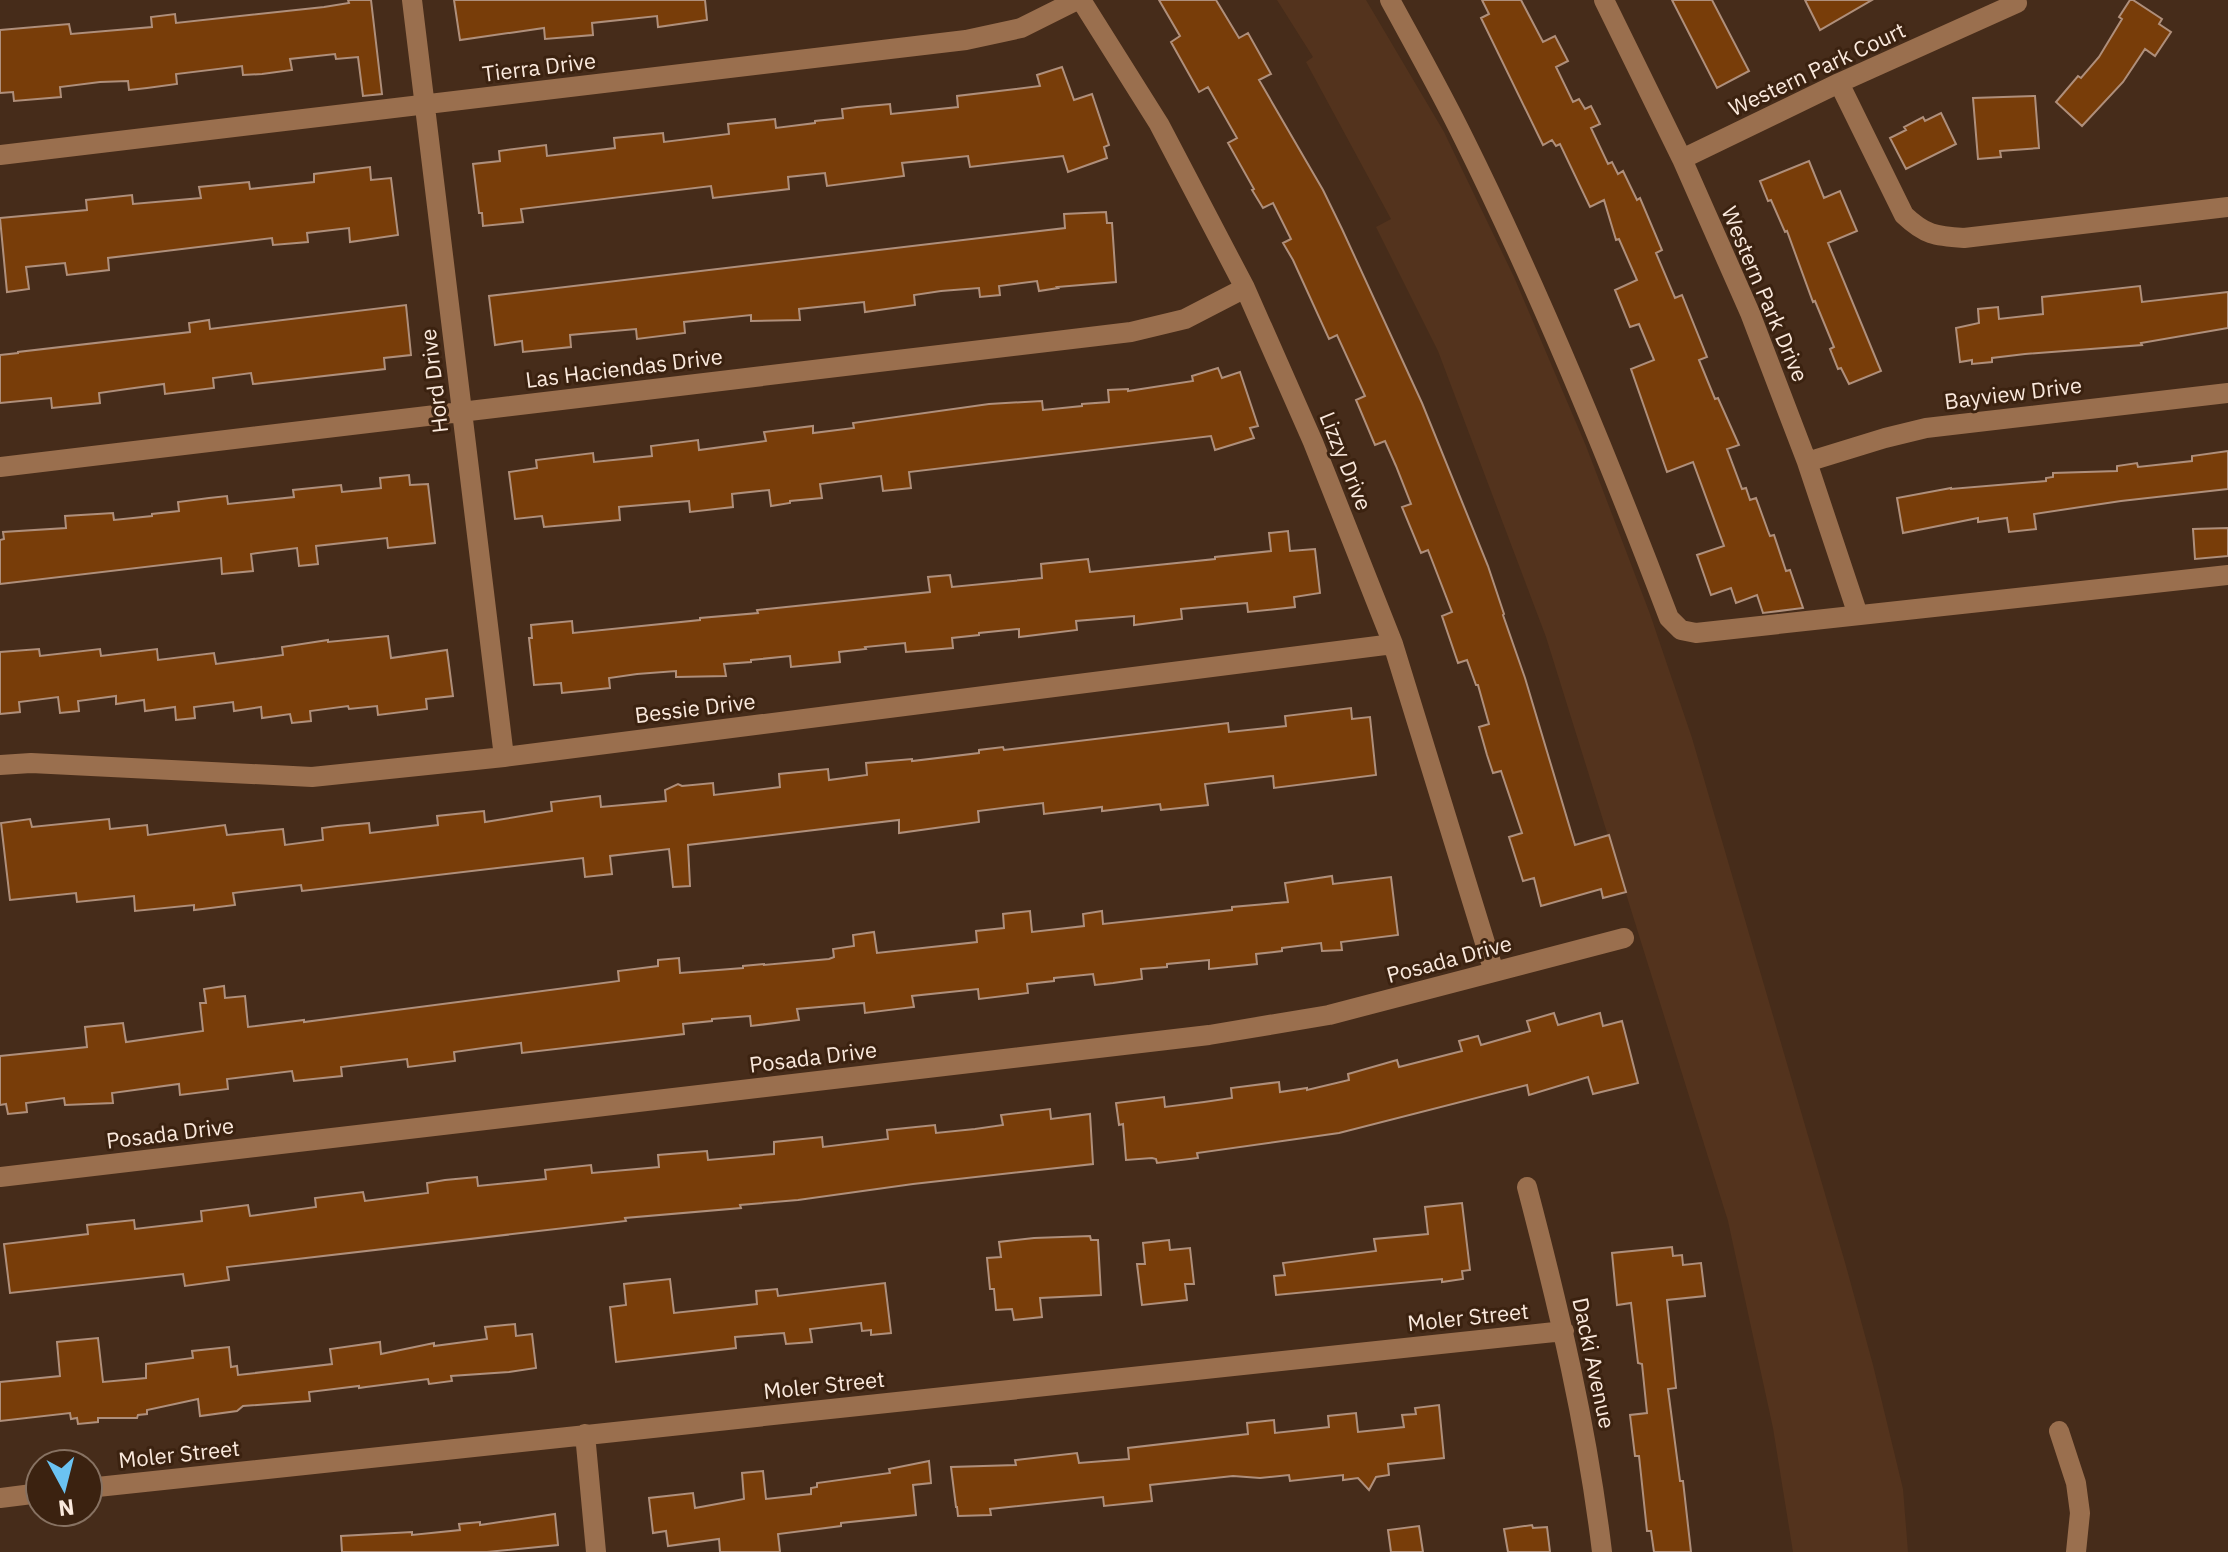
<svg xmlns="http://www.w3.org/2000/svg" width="2228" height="1552" font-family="'IBM Plex Sans',sans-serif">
  <rect width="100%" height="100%" fill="#462c1a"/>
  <path fill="#53331d" d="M1277,0H1366L1444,132L1514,277L1586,446L1650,614L1692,738L1846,1266L1873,1365L1903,1489L1908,1552H1793L1773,1428L1728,1221L1546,637L1438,351L1376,227L1391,219L1306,62L1313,57Z"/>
  <path fill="#783d09" stroke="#af8f7b" stroke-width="2" d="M348,0H371L382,94L363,96L358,57L336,59L335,54L290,59L292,70L262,74L243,75L242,66L176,74L177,84L147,88L129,90L128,81L100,82L60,87L61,97L14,101L13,92L0,93V30L69,24L71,34L152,27L151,17L175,14L176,23L324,7L349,3Z
    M454,0H705L707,20L658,27L657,16L592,23L593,35L545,39L544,28L460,40Z
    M1159,0H1216L1239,38L1248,33L1271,74L1259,80L1323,190L1342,229L1422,403L1488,566L1504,614L1503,615L1525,678L1575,845L1609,835L1626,892L1603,898L1601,889L1541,906L1534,878L1523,881L1509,837L1522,833L1501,771L1493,773L1487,755L1479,727L1489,724L1478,685H1476L1467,660L1458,663L1442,616L1452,612L1428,550L1421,553L1402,507L1411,504L1396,466L1385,441L1375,445L1356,400L1365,396L1337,335L1329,339L1293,260L1283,243L1291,239L1273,203L1263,208L1252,190L1254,189L1228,143L1237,138L1208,87L1199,92L1171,42L1180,36Z
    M1482,0H1521L1543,42L1555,36L1568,61L1556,67L1573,102L1579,99L1585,109L1591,106L1600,124L1591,128L1608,164L1612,162L1618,174L1623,171L1637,200L1640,198L1662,250L1656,253L1675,298L1682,295L1707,357L1699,360L1715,399L1718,398L1739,445L1727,449L1742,489L1746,488L1750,500L1756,498L1768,531L1770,536L1774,535L1786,571L1790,570L1803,608L1763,613L1757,595L1736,603L1731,588L1711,595L1697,555L1724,546L1693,462L1667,472L1631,369L1654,360L1639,324L1630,327L1615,290L1637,280L1619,239L1616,240L1604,200L1590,207L1560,144L1556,146L1552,140L1543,145L1481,18L1489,14Z
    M1672,0H1712L1749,71L1717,88Z
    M1805,0H1872L1820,30Z
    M2130,0H2133L2162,19L2159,24L2171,32L2155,56L2145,49L2123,82L2082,126L2056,102L2078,76L2081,78L2099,57L2122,19L2119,17Z
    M1062,67L1074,100L1092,94L1109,145L1104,147L1107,158L1068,172L1063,156L970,167L968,156L902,163L904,176L827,186L825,173L788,177L789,189L755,193L713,198L711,186L521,209L523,222L483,226L482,213H479L473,164L500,161L499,151L546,145L547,156L615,148L614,138L663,133L664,142L729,134L728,124L775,119L776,128L815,123V121L843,118L842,109L857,107L890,104L891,114L958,107L957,96L1040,86L1037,75Z
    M2035,96L2039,148L2000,151L2001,157L1978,159L1973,98Z
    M1941,113L1956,144L1906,169L1890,138L1906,130L1904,127L1923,117L1925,121Z
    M1809,161L1824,198L1840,191L1857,231L1828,243L1881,371L1849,384L1841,368L1838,369L1830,349L1834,347L1815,301L1813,302L1787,231L1785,232L1771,200L1768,201L1760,181Z
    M370,167L371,180L391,178L398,235L350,242L349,228L307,233L308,242L273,245L272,238L108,258L109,270L67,275L65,263L26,267L29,289L7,292L0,218L87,210L86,200L132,195L133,204L201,198L199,187L249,182L250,189L314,182V174Z
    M1106,212L1107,223H1112L1116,282L1057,287L1058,288L1039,291L1037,281L999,286L1000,295L980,297L979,288L941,291L914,295L915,305L886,309L865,312L864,302L799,309L800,320L751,321V315L684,322L685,333L637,339L636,329L570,335L571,347L523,352L522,341L495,345L489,296L1065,228L1064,214Z
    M2140,286L2142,302L2228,292V328L2141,343L2142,345L2025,354L1992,358V362L1972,364V360L1960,362L1956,328L1979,323L1978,309L1998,307L1999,319L2043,314L2042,297Z
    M406,305L411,355L384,358L385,369L253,384L251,373L213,378L214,388L165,394L164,384L127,389L99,393L100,403L52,408L51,398L0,403V355L18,353V352L190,332L189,323L209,320L210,329Z
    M1218,368L1222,378L1240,372L1258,426L1250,428L1254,438L1215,450L1211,436L909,472L911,488L883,491L881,476L820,484L822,498L790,501V503L771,506L769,490L732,494L733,507L690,512L689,501L619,507L620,520L544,527L542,516L515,519L509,472L537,468L536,460L593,453L594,462L652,456L651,446L698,440L699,450L766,441L764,432L813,426V433L854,428L853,423L989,404L1042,401L1043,410L1082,406V404L1109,402L1108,390L1128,389V391L1193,381L1192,376Z
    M2228,451V489L2121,501L2034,514L2036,529L2009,532L2007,518L1978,522V518L1903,533L1897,498L1951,488V489L2046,481V478L2053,477V473L2117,471V466L2137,463L2138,467L2192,461V456Z
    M409,475L410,485L428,484L435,543L388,548L387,538L316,546L318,564L299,566L297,548L251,554L253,571L222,574L221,558L0,584V540L4,539L3,532L66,528L65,516L113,513L114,520L152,516V514L179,511L178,502L209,498L227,496L228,504L294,497L293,490L341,485L342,492L381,488L380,478Z
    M2228,528V556L2195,559L2193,529Z
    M1288,531L1290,551L1315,549L1320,593L1294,597L1295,607L1248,612L1247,603L1181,609L1182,619L1134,625V616L1076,621L1077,630L1019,637V629L979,633V635L952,638L953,648L906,652L905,643L865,647L866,649L839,652L840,662L791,667L790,656L751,660V662L724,664L726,676L676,677V671L637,674L609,678L610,688L562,693L561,683L534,685L529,638H532L531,625L572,621L573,633L700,620V618L758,613L757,610L930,592L928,577L950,575L952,587L1042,578L1041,564L1088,559L1090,572L1215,559V557L1271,551L1269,533Z
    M388,636L391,658L447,650L453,696L426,699L427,709L378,715L377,706L349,709L348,706L310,711L311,721L292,723L290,714L262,718L261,707L234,711L233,702L194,707L195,718L176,720L175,707L145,711L144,700L116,704V696L78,701L79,711L60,713L58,697L19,702L20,712L0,714V652L39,649L40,656L100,649L101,656L157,649L158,660L214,653L216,664L283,655L282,647L328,640V642Z
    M1351,708L1352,719L1370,717L1376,775L1274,788L1273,776L1205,784L1208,805L1161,810L1160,804L1102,811V807L1044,814L1043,803L978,811L979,822L899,833V820L688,845L690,886L673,887L669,849L610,856L612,874L585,877L583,858L302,891L301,885L233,893L235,905L194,910V905L135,911L134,896L77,902L76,893L10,900L1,823L30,819L32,827L109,819L110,829L147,825L148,835L225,825L227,835L283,829L285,845L323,840L322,828L337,826L369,823L370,833L438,825L437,816L484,811L485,822L552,811L551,802L600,796L601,807L666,801L665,790L678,784L682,786L713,783L714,795L780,787L779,774L828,769L829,780L867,775L866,763L912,759V761L979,753V750L1003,747L1004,750L1228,723L1229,732L1286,726L1285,716Z
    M1332,876L1333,884L1391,877L1398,935L1341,942L1342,950L1322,951L1321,943L1282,948V951L1256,954L1257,964L1209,969V960L1167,964V967L1141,969L1142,979L1113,983L1095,985L1093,974L1054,978V981L1027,984L1028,993L979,999L978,989L912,996L914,1007L865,1013L864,1003L797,1009L799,1020L751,1026L750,1016L712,1019V1021L683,1024L684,1034L522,1053L521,1043L483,1048L454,1052L455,1061L408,1067L407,1059L341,1067L342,1076L294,1081L292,1071L227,1079L228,1089L180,1095L179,1084L112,1093L113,1103L65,1105L64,1098L26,1103L27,1112L8,1114L6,1104L0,1105V1056L87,1047L85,1027L123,1023L126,1042L203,1031L200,1003H206L204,989L224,986L225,998L245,996L248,1027L304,1020V1022L619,981L618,971L658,966V960L679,958L680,973L743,968V966L764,964V965L829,959L834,957L833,949L854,946L853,935L874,932L877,953L977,942L976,931L1004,928L1003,914L1030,911L1032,932L1084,926L1083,914L1102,911L1103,924L1232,910V907L1288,902L1285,883Z
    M1554,1013L1558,1025L1600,1013L1603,1026L1622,1021L1638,1083L1593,1094L1588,1077L1529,1095L1527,1085L1339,1133L1197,1153L1198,1158L1157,1163L1156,1159L1152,1158L1126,1160L1123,1124L1119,1125L1116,1103L1164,1097L1165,1107L1204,1102L1232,1098L1231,1088L1279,1082L1280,1092L1307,1088V1090L1349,1080L1348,1074L1397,1060L1399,1067L1462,1051L1459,1041L1478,1036L1481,1045L1530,1031L1527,1021Z
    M1050,1109L1051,1119L1090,1114L1093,1164L913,1184L798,1200L740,1205L741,1208L625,1218L626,1221L227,1267L229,1280L185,1286L183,1274L10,1293L4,1244L88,1234L87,1225L134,1220L135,1229L202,1221L201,1211L248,1205L250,1216L316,1207L315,1198L363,1192L365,1201L428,1193L427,1183L445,1180L477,1177L478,1186L546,1179L545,1170L591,1165L592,1173L659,1167L658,1155L707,1151L708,1160L774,1154V1142L822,1137L823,1147L888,1139L887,1130L906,1128L935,1125L936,1133L975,1129L1003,1125L1001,1115Z
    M1462,1203L1470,1270L1462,1271L1463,1279L1442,1282V1279L1276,1295L1274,1276L1285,1275L1283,1263L1376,1251L1374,1239L1428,1234L1425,1207Z
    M1090,1236L1091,1240H1098L1101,1295L1040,1298L1042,1317L1014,1320L1012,1309L996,1310L994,1289H990L987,1258L1001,1257L999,1242L1034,1238Z
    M1169,1240L1170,1250L1190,1248L1194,1284H1185L1187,1300L1142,1305L1137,1264H1145L1143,1243Z
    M1672,1247L1673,1256L1682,1255L1683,1265L1701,1263L1705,1296L1667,1300L1676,1388L1668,1389L1680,1481H1683L1691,1552H1654L1651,1531H1647L1639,1456H1635L1630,1415L1647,1413L1642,1364L1638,1363L1631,1303L1617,1305L1612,1253Z
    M670,1279L674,1313L757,1304L756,1291L777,1289L778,1296L885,1283L891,1333L871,1335V1330L862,1331L861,1323L810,1329L812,1342L786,1344L784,1333L735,1337L736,1348L616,1362L610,1307L626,1305L624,1284Z
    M515,1324L516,1336L532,1334L536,1368L509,1372L451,1376L452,1381L429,1384L428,1379L366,1387L359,1388V1386L309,1392L310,1401L243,1406L237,1411L200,1416L198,1399L147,1410V1414L138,1415L137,1418H98V1422L78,1424L77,1418L71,1419L70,1413L0,1421V1382L60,1376L57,1342L98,1338L103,1382L146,1378V1364L193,1358L192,1351L229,1347L231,1367L237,1366L238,1375L332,1364L330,1349L380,1342L381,1354L434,1343V1346L487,1339L485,1327Z
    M1439,1405L1444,1458L1388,1464L1389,1475L1376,1477L1369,1490L1358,1478L1343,1480V1475L1290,1481L1289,1475L1260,1478L1233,1476L1150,1485L1152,1501L1104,1506L1103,1497L990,1509L991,1515L958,1516L957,1507H956L951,1467L1016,1465L1015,1460L1077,1453L1079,1463L1129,1459L1128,1448L1248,1434L1247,1423L1274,1420L1275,1433L1329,1427L1328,1416L1356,1413L1358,1432L1404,1427L1402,1415L1416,1414L1415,1408Z
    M929,1461L931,1483L913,1485L916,1515L841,1523V1526L778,1534L780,1552H720L719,1539L668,1546L666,1531L653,1533L649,1498L693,1493L695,1508L744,1499L742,1473L763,1471L766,1499L811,1494V1488L817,1487V1483L890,1473L889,1469Z
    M555,1514L558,1545L487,1552H342L341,1536L412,1532V1535L460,1530L459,1524L480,1522V1525Z
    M1532,1525L1533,1528L1547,1527L1550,1552H1508L1504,1529Z
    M1419,1526L1423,1552H1391L1388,1530Z"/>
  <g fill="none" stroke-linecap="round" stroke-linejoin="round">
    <path stroke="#9a6f4e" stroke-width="20" d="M412,0L504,757
      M1081,0L1159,124L1245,288L1313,442L1393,644L1494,972
      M1390,0C1415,46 1441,92 1464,139C1541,294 1607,455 1669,618L1681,630L1696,633L2228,575
      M1604,0L1682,159L1750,313L1807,462L1858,615
      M1839,83L1904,215C1925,235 1935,236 1964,238L2228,207
      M0,155L966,40L1021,28L1077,0
      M1682,159L1839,83L2017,3
      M1807,462L1885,438L1926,428L2228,393
      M0,467L1131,332L1185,319L1245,288
      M0,765L31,763L312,777L504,757L1393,644
      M0,1177L1209,1035L1329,1015L1624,938
      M1527,1187C1559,1309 1587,1427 1602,1552
      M2059,1431L2076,1483L2080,1513L2076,1552
      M585,1434L596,1552
      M88,1488L1564,1331
      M0,1498L40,1493"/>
  </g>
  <g text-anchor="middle" stroke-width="6" stroke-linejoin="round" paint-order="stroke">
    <g font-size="22" fill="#fae9dd" stroke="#3b2210">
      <text transform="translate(539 67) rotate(-7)" y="8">Tierra Drive</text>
      <text transform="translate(1817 69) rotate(-25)" y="8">Western Park Court</text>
      <text transform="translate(1765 294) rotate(67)" y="8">Western Park Drive</text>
      <text transform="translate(624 368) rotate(-7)" y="8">Las Haciendas Drive</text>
      <text transform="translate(434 381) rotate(-97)" y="8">Hord Drive</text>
      <text transform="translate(2013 393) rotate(-7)" y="8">Bayview Drive</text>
      <text transform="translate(1346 461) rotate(68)" y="8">Lizzy Drive</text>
      <text transform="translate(695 708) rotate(-7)" y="8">Bessie Drive</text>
      <text transform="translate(1449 959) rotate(-15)" y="8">Posada Drive</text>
      <text transform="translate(813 1057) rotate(-7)" y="8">Posada Drive</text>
      <text transform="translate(170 1133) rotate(-7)" y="8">Posada Drive</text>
      <text transform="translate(1468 1317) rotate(-6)" y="8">Moler Street</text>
      <text transform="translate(1594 1363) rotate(78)" y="8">Dacki Avenue</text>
      <text transform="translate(824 1385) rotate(-6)" y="8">Moler Street</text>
      <text transform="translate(179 1454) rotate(-6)" y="8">Moler Street</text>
    </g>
  </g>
  <g transform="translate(64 1488) rotate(173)"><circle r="38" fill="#3b2210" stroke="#877262" stroke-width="2"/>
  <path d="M0-6L14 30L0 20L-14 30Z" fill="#6bc3f2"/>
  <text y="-12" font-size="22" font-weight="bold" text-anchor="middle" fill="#fae9dd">N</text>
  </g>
</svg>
